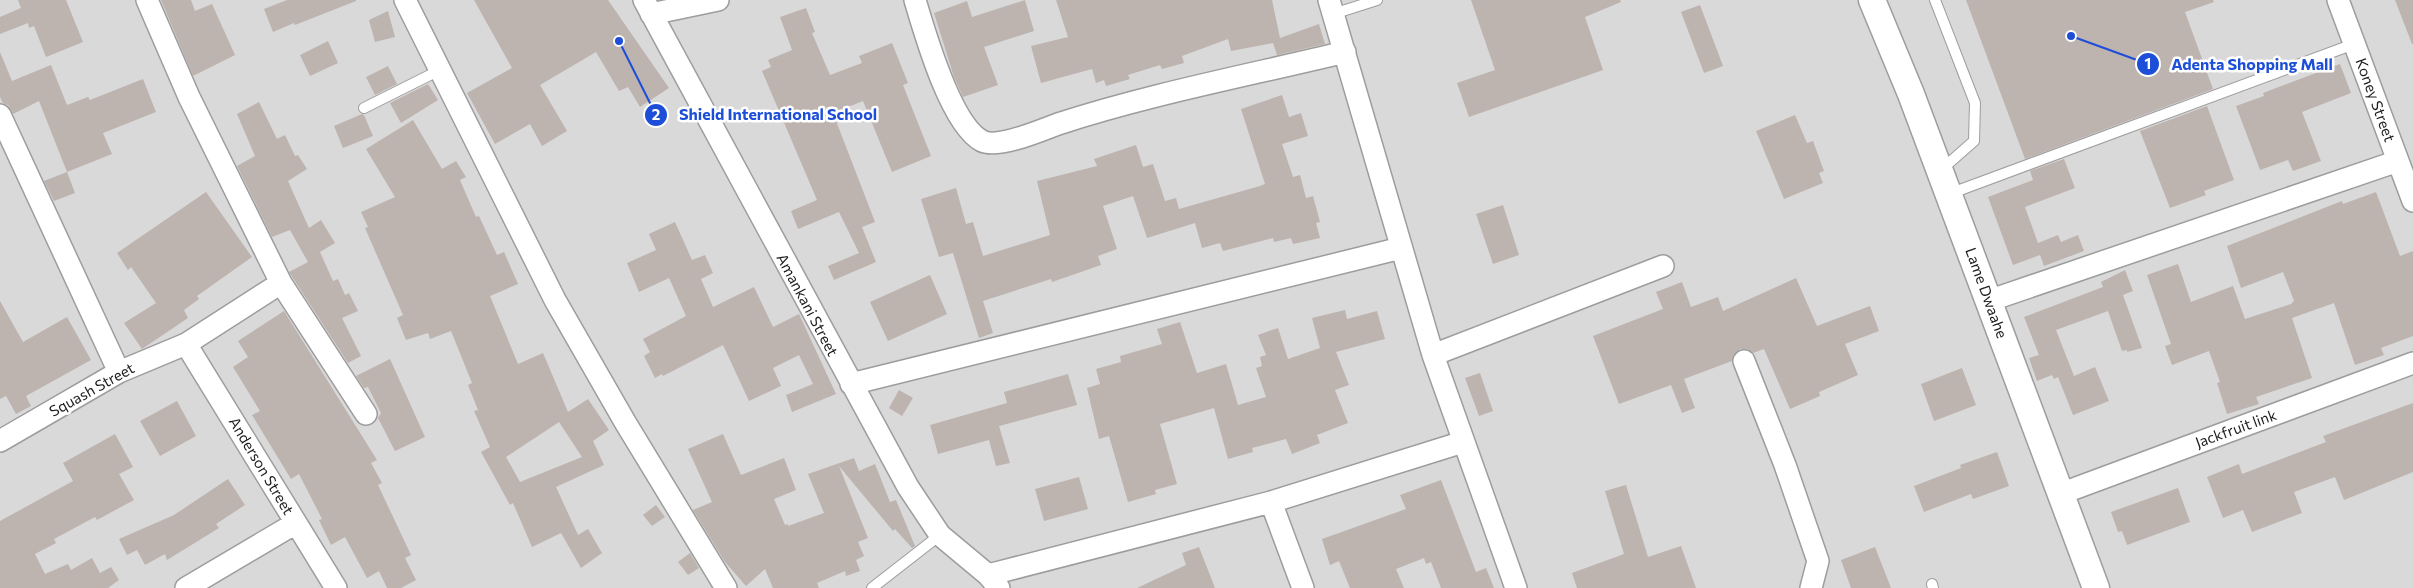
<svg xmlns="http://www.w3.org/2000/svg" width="2413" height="588" font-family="Commissioner,sans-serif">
  <rect width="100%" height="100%" fill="#ede8e2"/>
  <path fill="#dad9d9" d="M0,0H2413V588H0Z"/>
  <path fill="#bdb3af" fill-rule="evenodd" d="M18,0H66L83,42L46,57L34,26L29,28L28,23L0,34V17L21,8Z
    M161,0H191L195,11L212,4L235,55L193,76Z
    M287,0H356V1L295,25L294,23L273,32L264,9Z
    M474,0H608L669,88L640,107L628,87L619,91L596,52L540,85L567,131L542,146L530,124L495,144L467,93L512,68Z
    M1025,0L1034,31L984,47L998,85L963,97L954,77L934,13L967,1L972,17Z
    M1056,0H1272L1280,38L1319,24L1325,44L1277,55L1273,43L1231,51L1228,39L1182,56L1184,63L1162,69L1160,65L1128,75L1130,79L1106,86L1104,80L1096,83L1092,69L1041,83L1031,46L1068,37Z
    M1471,0H1620L1621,2L1585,17L1603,70L1469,117L1457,83L1495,70Z
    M1966,0H2213L2214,2L2185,12L2213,89L2025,159Z
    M2395,0H2413V44H2412Z
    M1700,5L1723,66L1704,73L1681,12Z
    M806,8L815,32L812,33L830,75L862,63L859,56L892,43L908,83L903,85L931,156L892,172L863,101L833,113L875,222L862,227L876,262L834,280L828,266L859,253L839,212L798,229L791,211L817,200L762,71L771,67L768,60L792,50L780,17Z
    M388,11L395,37L375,42L369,20Z
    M328,41L338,63L310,76L300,55Z
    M0,52L12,81L51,65L67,105L88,97L90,100L143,79L156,112L103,133L112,154L67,172L39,101L13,114L8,105L3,103L0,97Z
    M2340,64L2351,93L2302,112L2321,161L2293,171L2288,160L2260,170L2236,106L2264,96L2263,93Z
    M388,66L397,84L375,95L366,77Z
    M428,84L438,100L401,123L390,103Z
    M1282,95L1289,117L1301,113L1308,136L1282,144L1293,177L1300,175L1306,198L1313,196L1320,222L1316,223L1320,238L1293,244L1291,238L1274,242L1273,238L1223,251L1220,243L1202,248L1195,223L1147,238L1133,196L1103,206L1117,249L1098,256L1101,265L1052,282L1051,279L983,301L993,333L979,338L953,253L939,257L921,199L956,188L966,224L973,222L983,256L1050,235L1037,181L1097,166L1094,159L1136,145L1143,167L1153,164L1165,201L1176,198L1179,209L1260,186L1265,184L1241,109Z
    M259,102L277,139L285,135L295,156L298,155L307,169L288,181L309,228L321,220L335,243L320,252L333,281L338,279L345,295L349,293L358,311L342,318L361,356L348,363L289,272L308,262L290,230L272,237L237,166L255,156L237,114Z
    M2207,106L2234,180L2204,191L2206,195L2170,208L2140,131Z
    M362,114L364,115L373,136L343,148L334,126Z
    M1795,115L1807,143L1813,141L1824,171L1819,173L1823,183L1784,199L1756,131Z
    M413,120L442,169L456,161L466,177L460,180L476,217L479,216L497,255L504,252L518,284L490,296L518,364L543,353L568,412L588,399L609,430L593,441L604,465L556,487L578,535L588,529L602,553L581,568L561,533L532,547L513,503L510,505L481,452L490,447L474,411L478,410L468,385L472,383L451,331L430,339L428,333L406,340L397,318L403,315L365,228L368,227L361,212L395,197L366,149ZM559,422L582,457L520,482L506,457Z
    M2064,159L2075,188L2025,207L2038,243L2058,235L2061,242L2078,235L2084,251L2044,266L2040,255L2013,265L1988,197L2033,180L2030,171Z
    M67,172L75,193L54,201L44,181Z
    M206,192L252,257L197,296L199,299L184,310L188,318L142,349L124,323L156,303L131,267L128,270L117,253Z
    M2376,192L2400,256L2413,251V336L2381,348L2384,355L2355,365L2334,303L2292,318L2312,378L2256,397L2259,404L2227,414L2217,383L2220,382L2209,351L2172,365L2165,346L2171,344L2147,275L2178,264L2191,302L2233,286L2245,319L2291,304L2294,301L2283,272L2241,288L2227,246L2342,201L2343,204Z
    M1503,205L1519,255L1493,264L1476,214Z
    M675,222L692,260L705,255L713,273L701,279L713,307L754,287L773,327L799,314L836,394L792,412L786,395L813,384L799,355L773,368L781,386L749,401L723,345L663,376L662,374L655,378L644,356L650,352L643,339L686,316L669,278L639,292L627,263L656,250L649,234Z
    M2125,270L2133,291L2123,295L2142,348L2127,352V350L2122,351L2108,311L2056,330L2074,376L2095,367L2109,401L2073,415L2058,377L2054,379L2052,375L2037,381L2029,358L2039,355L2024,317L2103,287L2101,282Z
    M930,275L947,314L888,341L870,302Z
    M1796,278L1817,326L1870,306L1879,331L1845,344L1858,375L1819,392L1820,396L1790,409L1764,349L1753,353L1746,349H1740L1734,354L1732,361L1684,379L1695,408L1682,413L1671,385L1619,404L1593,336L1663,309L1656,292L1682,282L1691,307L1718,297L1723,311Z
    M0,301L23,342L67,317L91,360L26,396L31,406L16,414L6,396L0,399Z
    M1345,310L1347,319L1377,311L1385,339L1336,352L1349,385L1335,390L1348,423L1317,435L1320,443L1292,454L1286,439L1252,448L1253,452L1228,459L1214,408L1160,424L1177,484L1155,490L1156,494L1128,502L1109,436L1099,439L1087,388L1100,384L1096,369L1121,362L1120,356L1162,344L1157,329L1180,322L1197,373L1226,364L1238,405L1266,397L1256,368L1262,366L1260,357L1266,355L1258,335L1278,328L1288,359L1320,348L1312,318Z
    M284,311L377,460L371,463L382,483L378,485L411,555L405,558L416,580L401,588H387L379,571L367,578L345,537L331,545L319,520L322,519L299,474L291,479L252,415L260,411L233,367L248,357L238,341Z
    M390,359L425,437L395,451L378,418L381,413L368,387L364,388L356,376Z
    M1962,368L1976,405L1934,421L1921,384Z
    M1480,373L1493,411L1479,416L1465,378Z
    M1068,374L1077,405L999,426L1010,463L996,466L989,440L938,454L930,425L1007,403L1004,392Z
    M899,390L913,398L902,416L889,408Z
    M177,401L196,436L160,456L140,421Z
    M2413,403V472L2344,500L2335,477L2294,492L2302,513L2252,532L2243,510L2223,518L2207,477L2239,464L2242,474L2326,442L2323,436Z
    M115,434L133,467L119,474L134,500L97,520L95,517L54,539L56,543L35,554L45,574L68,564L71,570L92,558L100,573L111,567L119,580L108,588H0V521L73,481L63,463Z
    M723,434L741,475L784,458L796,490L774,499L785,525L788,524V526L824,513L808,474L854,458L859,471L875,464L890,502L896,500L915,546L912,548L895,529L893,531L839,466L868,538L858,542L864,556L856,560L860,571L846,576L845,571L817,583L819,588H773L765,569L746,586L725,562L693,510L712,502L688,449Z
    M1997,452L2009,486L1973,499L1971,494L1924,512L1914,486L1961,468L1960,465Z
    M1079,477L1088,509L1044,521L1035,489Z
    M228,479L245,505L216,524L219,528L167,560L165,554L145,565L137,550L127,555L119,539L174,515Z
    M1441,480L1476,572L1486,568L1494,588H1441L1431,562L1426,564L1424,558L1396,569L1404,588H1350L1339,561L1330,565L1322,539L1406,509L1400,495Z
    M1626,485L1648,557L1681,546L1696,588H1577L1572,573L1624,554L1605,491Z
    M2178,488L2190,522L2127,545L2122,531L2118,532L2111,512Z
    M656,505L665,517L652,526L643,515Z
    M1199,547L1215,588H1137L1186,565L1182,553Z
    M1875,547L1891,588H1851L1841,560Z
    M690,553L699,568L688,575L678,562Z"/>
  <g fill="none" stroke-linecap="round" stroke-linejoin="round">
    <g stroke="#9d9d9d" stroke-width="12">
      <path id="service" d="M1935,0L1975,103L1974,141L1941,170
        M1333,14L1377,0
        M364,108L440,70
        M1949,194L2354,44
        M1932,584L1933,588
        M872,588L940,535"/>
    </g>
    <g stroke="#9d9d9d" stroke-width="24">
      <path id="minor" d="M147,0L189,97L281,283L366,414
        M405,0L555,300L625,422L726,588
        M644,0L908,487L940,535L988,575L999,588
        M915,0C925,34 951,125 982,141C998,149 1042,130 1058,124C1150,94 1250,75 1345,52
        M1329,0L1433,355L1516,588
        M2338,0L2413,201
        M651,14L718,0
        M0,115L119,372
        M1988,301L2398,161
        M186,344L336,588
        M1433,355L1663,266
        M1744,361L1785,465L1818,561L1811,588
        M851,384L1401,248
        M0,441L119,372L186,344L281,283
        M2060,494L2413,363
        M1271,502L1303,588
        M988,575L1271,502L1463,442
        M186,588L296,523"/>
    </g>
    <g stroke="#9d9d9d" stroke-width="29">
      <path id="tertiary" d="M1872,0L1911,94L2096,588"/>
    </g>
    <use href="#service" stroke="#fff" stroke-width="10"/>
    <use href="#minor" stroke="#fff" stroke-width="21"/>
    <use href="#tertiary" stroke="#fff" stroke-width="26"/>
  </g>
  <g text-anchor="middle" stroke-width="5" stroke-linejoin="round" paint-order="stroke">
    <g font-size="15" fill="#1c1c1c" stroke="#fff">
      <text transform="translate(2375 100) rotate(70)" y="5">Koney Street</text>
      <text transform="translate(1986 293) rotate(70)" y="5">Lame Dwaahe</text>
      <text transform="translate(807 305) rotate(62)" y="5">Amankani Street</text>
      <text transform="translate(92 390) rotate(-29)" y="5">Squash Street</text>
      <text transform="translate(2236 429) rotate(-20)" y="5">Jackfruit link</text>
      <text transform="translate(261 466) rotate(59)" y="5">Anderson Street</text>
    </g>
  </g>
  <path fill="none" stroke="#1d4ed8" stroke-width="2" d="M2071 36L2148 64M619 41L656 115"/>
  <g fill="#1d4ed8" stroke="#fff" stroke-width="2">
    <circle cx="2071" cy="36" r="5"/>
    <circle cx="619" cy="41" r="5"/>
    <circle cx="2148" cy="64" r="12"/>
    <circle cx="656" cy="115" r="12"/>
  </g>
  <g font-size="15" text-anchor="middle" font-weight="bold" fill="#fff">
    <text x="2148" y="69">1</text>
    <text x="656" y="120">2</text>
  </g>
  <g font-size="16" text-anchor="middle" font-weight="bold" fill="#1d4ed8" stroke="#fff" stroke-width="5" stroke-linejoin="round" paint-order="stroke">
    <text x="2252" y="70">Adenta Shopping Mall</text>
    <text x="778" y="120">Shield International School</text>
  </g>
</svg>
